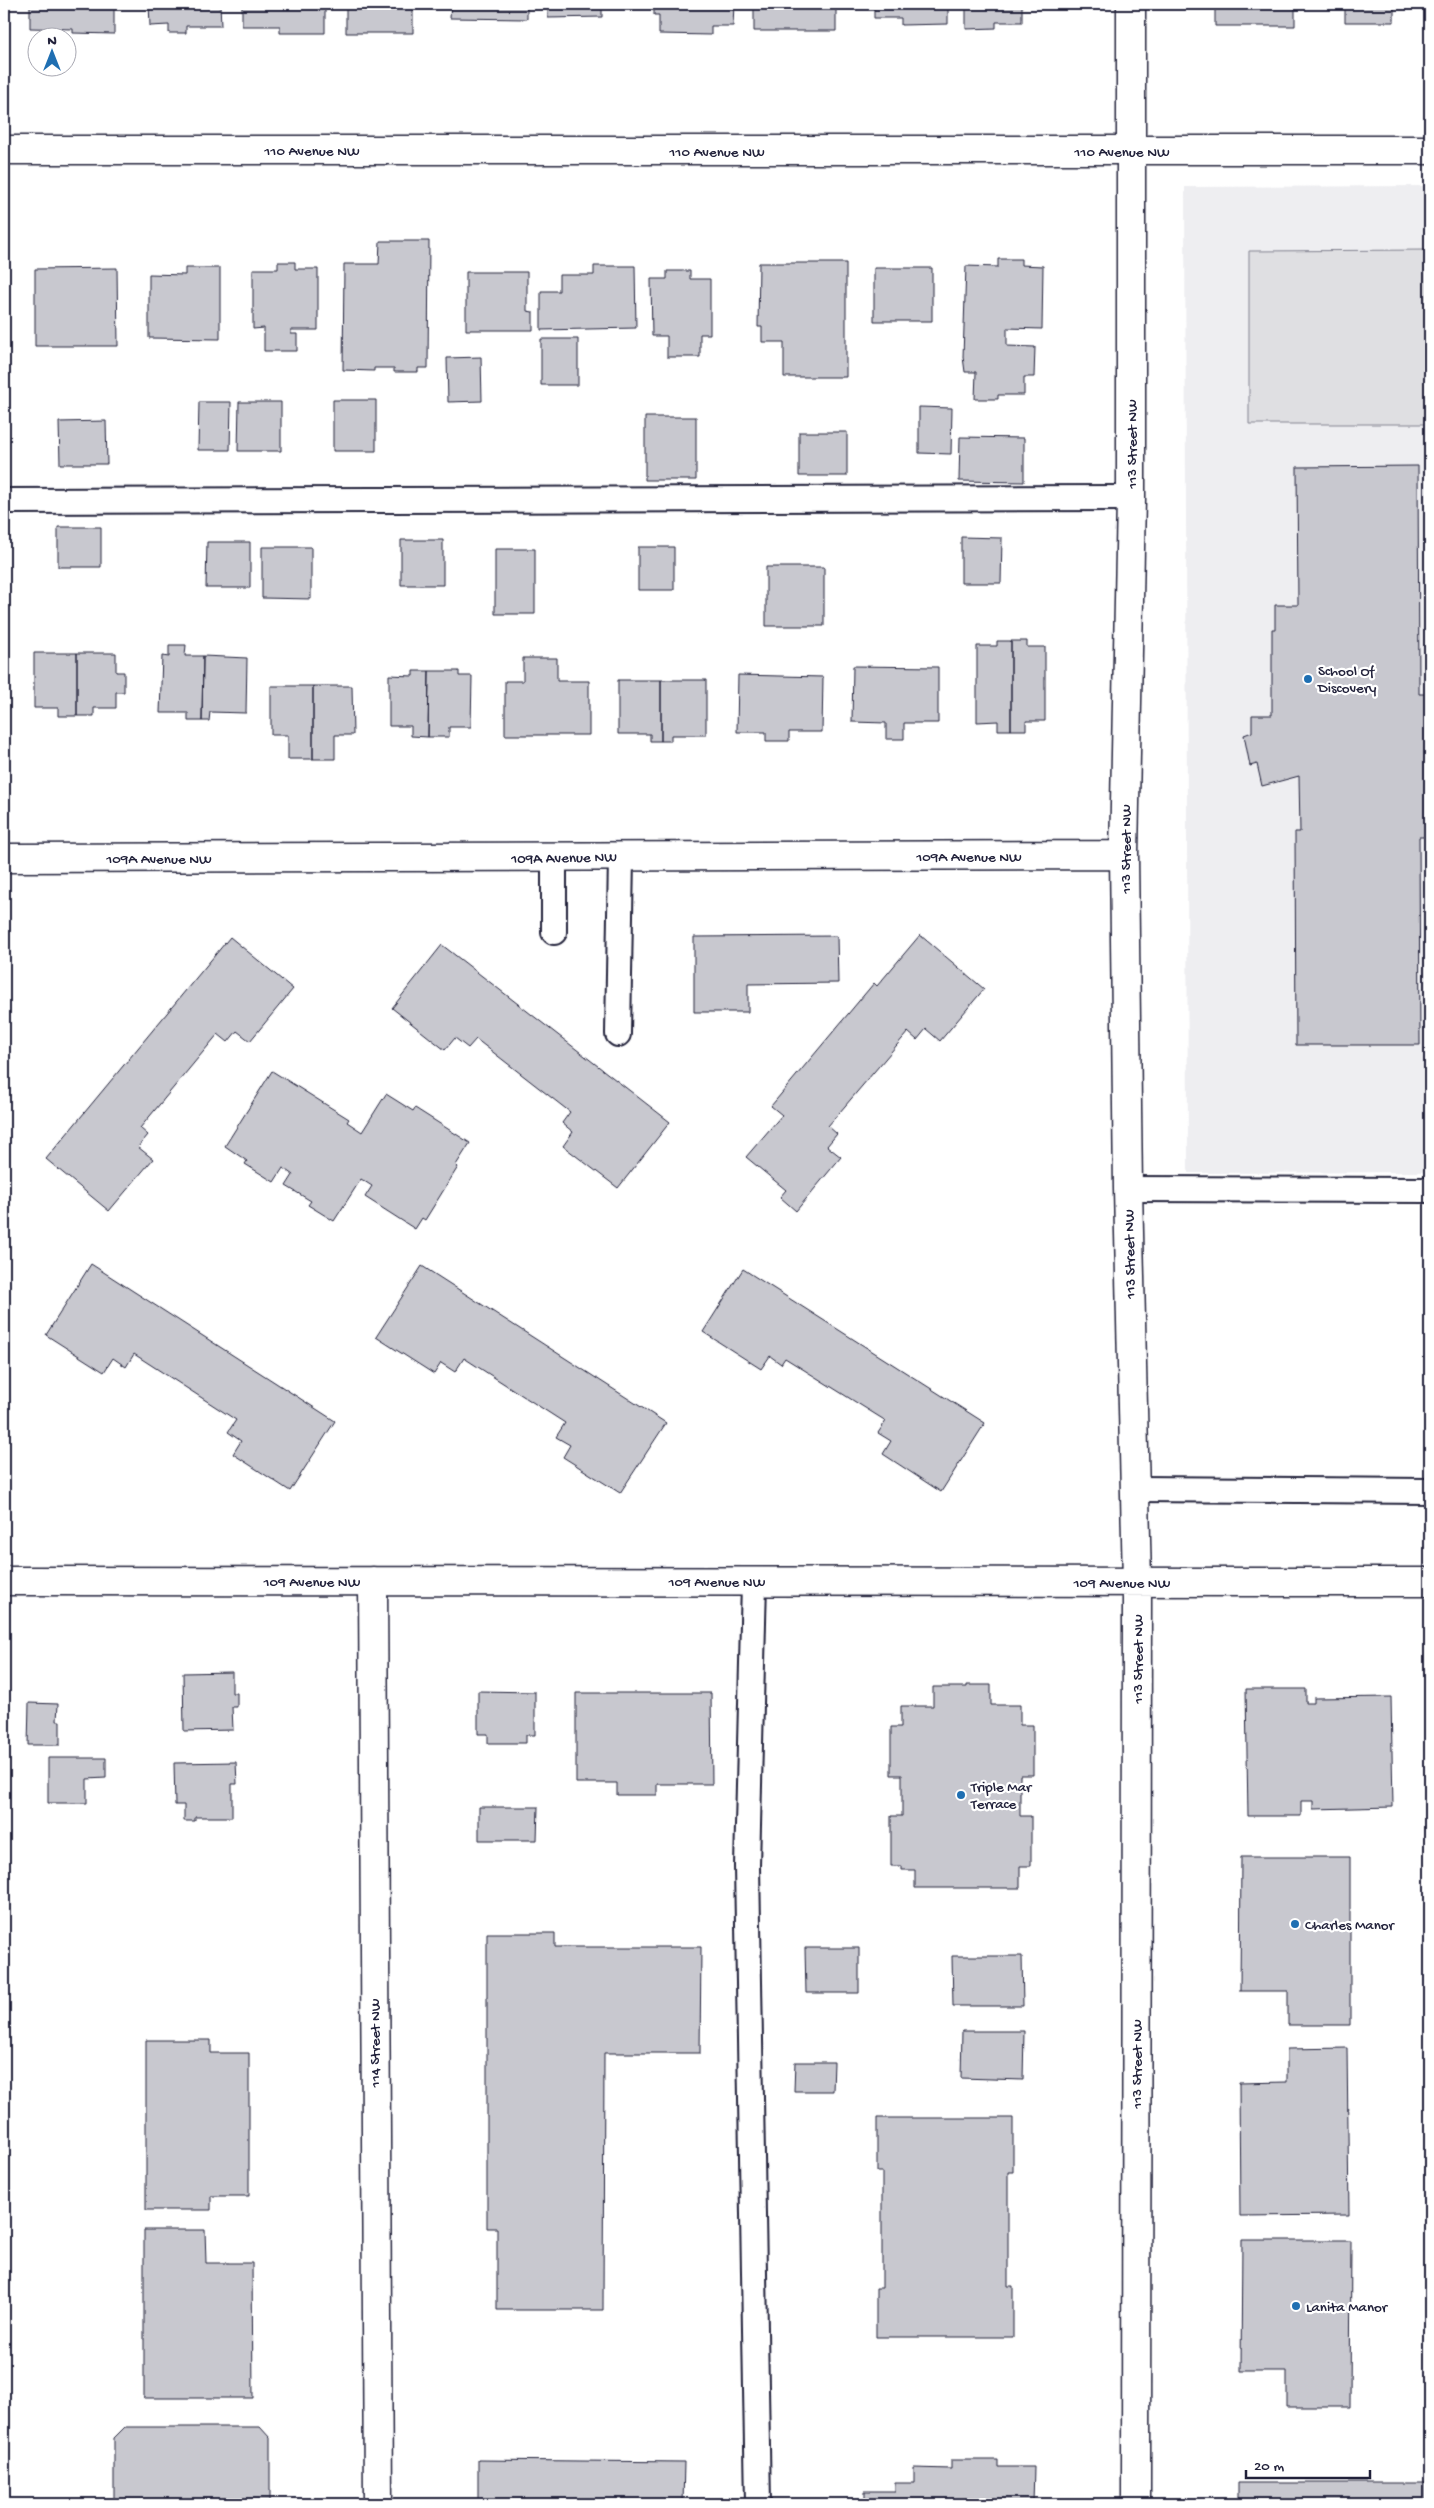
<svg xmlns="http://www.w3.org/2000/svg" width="1434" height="2508" font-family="'Gochi Hand',sans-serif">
  <rect width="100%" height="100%" fill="#fff"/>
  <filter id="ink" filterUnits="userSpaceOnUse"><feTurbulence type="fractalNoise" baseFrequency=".02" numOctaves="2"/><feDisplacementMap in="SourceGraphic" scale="10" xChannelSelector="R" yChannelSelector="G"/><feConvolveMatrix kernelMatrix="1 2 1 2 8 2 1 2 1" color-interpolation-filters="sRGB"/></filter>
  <g filter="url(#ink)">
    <path fill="#eeeef1" d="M1430,186V1172L1188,1173L1185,187Z"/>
    <path fill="#dfdfe2" stroke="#80808e" d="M1430,250V424H1249V251Z"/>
    <path fill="#c8c8cf" stroke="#22223b" d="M30,4H114V34L73,33V29L30,28Z
      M149,4H220L221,26H186V33H169V25L150,26Z
      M242,4H325V33H280V26H242Z
      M346,4H413V33H346Z
      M451,4H527V19L450,18Z
      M548,4H602V17L548,18Z
      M654,4H734L733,26H711V35L659,34V15H654Z
      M754,4H836V31H754Z
      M874,4H948V24L901,25V18H874Z
      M966,4H1022V22H996V28L966,29Z
      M1215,4H1295V26H1215Z
      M1336,4H1403V7H1394V22H1345V8H1336Z
      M380,241H429L428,368H418V372H394V368H374V371L343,370L344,264H379Z
      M998,259H1021V265L1043,266L1042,329L1007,328V346L1035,347L1034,377H1024V395H998V399H975L976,372H965L963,357L966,266L998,267Z
      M278,262H295V269H318V330H291V334H297V351H264V328L253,329V269H278Z
      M759,263H846V377H784V342H762V327H758Z
      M594,266H635L636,328L541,330V291H559V275H594Z
      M117,268L118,346H35V269Z
      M185,268H220V339L149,338V274L185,275Z
      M874,268H932V321H874Z
      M667,271H690V279H710V334H700V357H667V336H652L651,279H667Z
      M466,272H527V311L533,312V330H466Z
      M541,339H578V385H541Z
      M481,357L482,401L448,402L447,358Z
      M333,400H376V451H333Z
      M199,402H231L230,450H198Z
      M239,402H281V451H238Z
      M919,407L952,408L951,454L919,453Z
      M645,417H696V480H645Z
      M106,421L107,464H60L59,422Z
      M799,432H847V476H799Z
      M960,437L1024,438V482L959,481Z
      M1418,466L1419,694H1430V837H1419L1420,1045H1296L1295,832H1300L1299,776L1262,786L1257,764L1250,766L1244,735L1252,732V715H1272V629H1275V605H1298L1297,467Z
      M58,527H101V567H58Z
      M961,537L1002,538L1001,583H961Z
      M401,540H443V585H401Z
      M207,542H250V588H206Z
      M262,547H311V599L262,598Z
      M638,547H674V590H638Z
      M495,549H535V614H495Z
      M766,567H824V626H766Z
      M997,641H1011V730H998V721L977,722V646H997Z
      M1011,641H1027V647H1045V721H1026V730H1011Z
      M169,645H186L185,656H203L202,721H188V713H160L162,656L169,657Z
      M34,653H77V716H58V708H34Z
      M77,653H116V672H124V692H116V708H94V716H77Z
      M203,656L247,658L246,713L210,712L209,721H202Z
      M523,658H557V681H589V735H505V681H523Z
      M853,666L938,667V723H904V739H886V723L852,722Z
      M413,671H429L428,737L411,736V726H389V675L413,676Z
      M429,671H459V676H472L471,727H449V737H428Z
      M738,675L823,677L822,732H789V741H766V732H737Z
      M618,680H661V741H650V734H618Z
      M661,680H706V735H671V741H661Z
      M271,686H313V759H288V735H271Z
      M313,686H352L353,735H335V759H313Z
      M920,935L984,989L940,1041L926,1029L917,1040L908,1032L828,1126L837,1134L827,1146L841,1157L796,1211L780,1197L786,1190L746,1157L782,1115L771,1106L874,983L877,986Z
      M837,936L838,983L748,984V1012H694V937Z
      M230,937L293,989L250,1041L237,1031L228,1042L218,1034L140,1128L148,1135L138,1147L153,1159L109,1211L46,1159Z
      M442,945L670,1122L618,1188L563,1146L573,1132L562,1123L570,1112L476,1039L468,1048L455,1038L445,1050L392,1008Z
      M272,1071L349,1119L347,1122L362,1132L386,1094L413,1111L415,1108L470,1143L456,1165L458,1167L425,1220L422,1218L415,1229L365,1197L372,1186L361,1179L334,1221L308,1205L311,1201L286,1186L293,1175L283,1168L274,1182L245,1164L247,1161L225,1146Z
      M91,1264L335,1421L290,1491L233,1454L241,1441L228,1432L236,1420L134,1354L126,1367L113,1358L104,1372L46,1335Z
      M422,1266L666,1423L620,1493L563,1457L570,1445L556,1437L565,1423L464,1358L455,1372L441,1363L434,1374L376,1337Z
      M743,1269L985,1423L941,1492L883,1454L891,1441L878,1433L886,1421L785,1358L781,1364L770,1356L761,1369L703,1332Z
      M232,1672V1693H237V1707H232L233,1730L184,1731L183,1673Z
      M967,1685H991V1705H1020V1725H1033V1775H1020V1816H1031V1866H1020V1888H915V1870H902V1866H891V1816H902V1775H891V1727H901V1706H933V1687H967Z
      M1246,1689H1306V1703H1314V1698L1391,1697L1393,1807L1313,1809V1801H1301V1816H1248Z
      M478,1691L535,1692V1735H526V1743H488V1734H478Z
      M576,1693H711L712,1784H657V1795H617V1783H576Z
      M29,1703L58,1704L57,1721H60V1745H28Z
      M48,1758H106V1778L87,1779V1803H48Z
      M236,1762L237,1784H232V1817H195V1821H184V1805H175L174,1763Z
      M479,1807H538L537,1840H479Z
      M1241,1857H1350V2025H1288V1991H1240Z
      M487,1933H555V1947H701L700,2053H604L603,2310H497V2228H487Z
      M805,1948H859V1993H806Z
      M952,1956H1022L1023,2006H953Z
      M962,2031H1024L1023,2080L961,2078Z
      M146,2040H211V2053H249V2196H211V2210H146Z
      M1347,2048L1349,2215L1240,2216L1239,2083L1287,2082V2049Z
      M795,2062H834L833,2091H794Z
      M877,2118H1013V2172H1008V2286H1013V2337H876V2288H882V2172H877Z
      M144,2230H205L206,2263H252L253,2398H144Z
      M1242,2240H1351L1350,2407H1287V2371H1241Z
      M125,2427H260L270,2438V2504H114V2438Z
      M478,2460L684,2462L683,2504H478Z
      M951,2460H998V2467H1034L1033,2504H865V2491H895V2483H914V2468L951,2469Z
      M1238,2483H1427V2504H1238Z"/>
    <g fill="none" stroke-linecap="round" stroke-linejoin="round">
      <g stroke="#22223b" stroke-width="28">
        <path id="lane" d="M4,501L1131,498
          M554,858V932
          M618,1034L621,857
          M1128,1189L1430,1190
          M1135,1489L1430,1491
          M754,1582L747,1866L758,2504"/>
      </g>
      <g stroke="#22223b" stroke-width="31">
        <path id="street" d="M1131,4V498L1124,855L1128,1189L1137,1582L1136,2504
          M4,150H1430
          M4,858L1124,855
          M4,1581L1430,1582
          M373,1581L378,2504"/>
      </g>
      <use href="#lane" stroke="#fff" stroke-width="24"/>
      <use href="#street" stroke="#fff" stroke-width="28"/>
    </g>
  </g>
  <g fill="#1f6fb2" stroke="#fff" stroke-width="2">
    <circle cx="1308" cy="679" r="5"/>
    <circle cx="961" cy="1795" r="5"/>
    <circle cx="1295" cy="1924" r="5"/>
    <circle cx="1296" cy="2306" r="5"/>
  </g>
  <g text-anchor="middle" stroke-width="4.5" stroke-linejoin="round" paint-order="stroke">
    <g font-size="15" fill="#22223b" stroke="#fff">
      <text x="312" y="155">110 Avenue NW</text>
      <text x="717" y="156">110 Avenue NW</text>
      <text x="1122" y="156">110 Avenue NW</text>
      <text transform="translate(1131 444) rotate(-90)" y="5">113 Street NW</text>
      <text transform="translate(1125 849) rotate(-90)" y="5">113 Street NW</text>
      <text x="969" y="861">109A Avenue NW</text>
      <text transform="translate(564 857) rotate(-1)" y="5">109A Avenue NW</text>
      <text x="159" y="863">109A Avenue NW</text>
      <text transform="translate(1129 1254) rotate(-91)" y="5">113 Street NW</text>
      <text x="312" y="1586">109 Avenue NW</text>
      <text x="717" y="1586">109 Avenue NW</text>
      <text x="1122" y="1587">109 Avenue NW</text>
      <text transform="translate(1137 1659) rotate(-90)" y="5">113 Street NW</text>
      <text transform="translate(374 2043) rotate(-90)" y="5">114 Street NW</text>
      <text transform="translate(1136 2064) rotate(-90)" y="5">113 Street NW</text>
    </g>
    <g font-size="15" fill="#22223b" stroke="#fff" text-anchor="start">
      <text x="1318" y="675">School Of<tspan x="1318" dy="17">Discovery</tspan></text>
      <text x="971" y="1791">Triple Mar<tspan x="971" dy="17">Terrace</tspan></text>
      <text x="1305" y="1929">Charles Manor</text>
      <text x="1306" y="2311">Lanita Manor</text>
    </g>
  </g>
  <rect width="1434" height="2508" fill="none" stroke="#fff" stroke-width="20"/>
  <rect x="10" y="10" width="1414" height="2488" fill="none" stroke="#22223b" stroke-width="2" filter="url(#ink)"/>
  <g transform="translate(52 52)"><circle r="24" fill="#ffffff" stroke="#a7a7b1"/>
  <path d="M0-4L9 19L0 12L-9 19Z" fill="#1f6fb2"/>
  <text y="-8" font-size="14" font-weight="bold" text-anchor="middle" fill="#22223b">N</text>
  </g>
  <path d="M1246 2470v8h124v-8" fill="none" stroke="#22223b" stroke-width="2.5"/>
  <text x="1254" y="2470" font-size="15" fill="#22223b" stroke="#ffffff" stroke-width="4" paint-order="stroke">20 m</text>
</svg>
